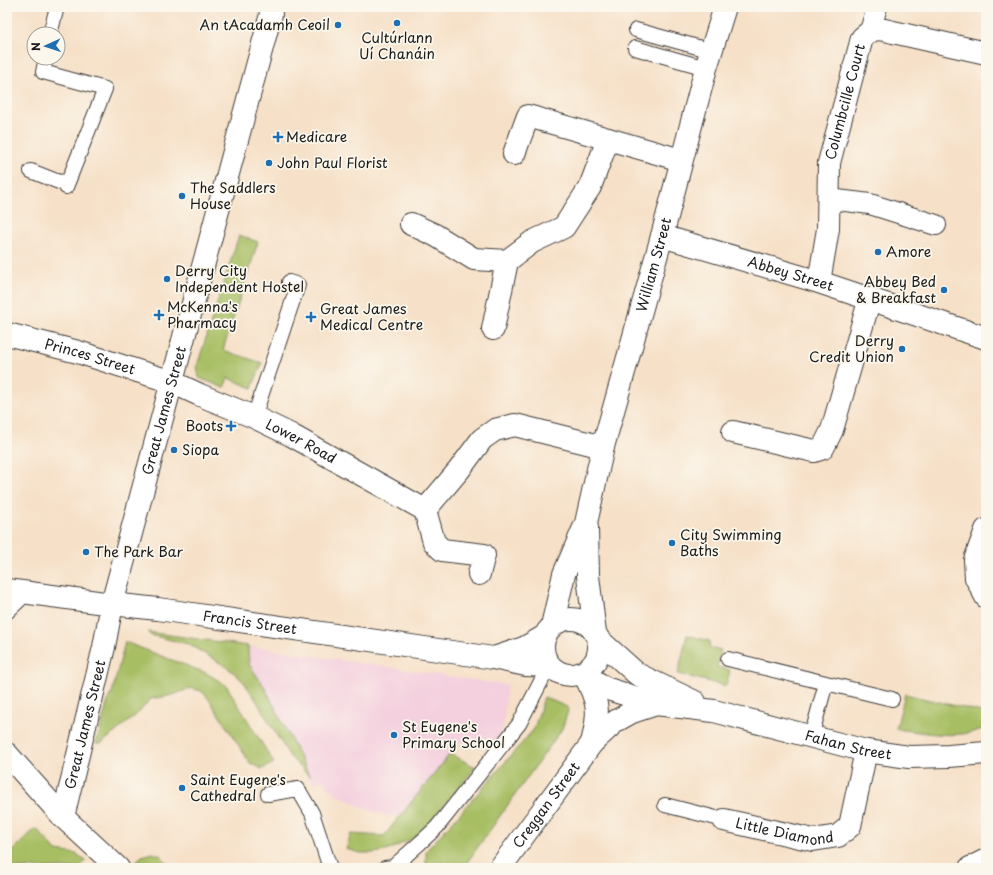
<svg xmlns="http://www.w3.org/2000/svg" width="993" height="875" font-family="'Playpen Sans',sans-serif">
  <rect width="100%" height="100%" fill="#fbf7ec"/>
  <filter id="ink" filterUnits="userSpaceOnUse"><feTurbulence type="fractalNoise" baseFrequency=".025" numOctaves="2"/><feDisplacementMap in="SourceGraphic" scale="8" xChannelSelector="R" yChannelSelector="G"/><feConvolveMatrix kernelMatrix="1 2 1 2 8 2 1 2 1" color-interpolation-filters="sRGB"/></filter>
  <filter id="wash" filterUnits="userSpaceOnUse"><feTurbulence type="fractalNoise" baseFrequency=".012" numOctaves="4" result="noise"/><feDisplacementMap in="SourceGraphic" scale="16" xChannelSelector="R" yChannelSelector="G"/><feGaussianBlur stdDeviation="0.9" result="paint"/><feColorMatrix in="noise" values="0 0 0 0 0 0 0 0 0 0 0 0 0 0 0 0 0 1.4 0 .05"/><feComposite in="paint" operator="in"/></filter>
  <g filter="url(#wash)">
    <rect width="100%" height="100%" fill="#f6e0c7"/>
    <path fill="#f4cfde" d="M248,646L507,685L503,728L490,750L459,742L401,816L386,815L368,810L334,793L322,780L313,783L264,686L249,664Z"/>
    <path fill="#a7be63" stroke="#626d40" d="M239,235L258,242L223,350L262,363L252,388L228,378L224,388L199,378L197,366Z
      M148,632L248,646L249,664L264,686L310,777L290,757L254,697L243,681L227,667L188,644L150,635Z
      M687,635L710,641L709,647L721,650L717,667L730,670L726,686L678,674Z
      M125,642L206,673L226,685L274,763L262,769L250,763L208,698L201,691L191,688L173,695L151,699L135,716L102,743L96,744L109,697L112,693Z
      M905,694L986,713V727C960,741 924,732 896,729Z
      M544,697L569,708L562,729L463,868H426V851L480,791L534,729Z
      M450,754L476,767L422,831L410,840L386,851L373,853H360L346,849L351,834L384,836Z
      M36,828L56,851L77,854L86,861L79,868H7V856Z
      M152,853L160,855L172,868H141L135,862L142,856Z"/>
  </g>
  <g filter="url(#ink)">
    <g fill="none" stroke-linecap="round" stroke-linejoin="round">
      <g stroke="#3d3936" stroke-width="16">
        <path id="service" d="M636,30L712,51
          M50,34L57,7
          M635,48L706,68
          M46,58L43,72L105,89L66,187
          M31,171L59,182L68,181
          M254,417L298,285L289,282
          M7,612L28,592
          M728,659L826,683L811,737
          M826,683L892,699
          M268,794L298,789L312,813L330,868
          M665,805L724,820
          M385,868L393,867L421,842L437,827L519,724L549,666"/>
      </g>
      <g stroke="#3d3936" stroke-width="22">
        <path id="pedestrian" d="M870,31L877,7
          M829,199L870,204L936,225"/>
      </g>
      <g stroke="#3d3936" stroke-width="24">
        <g id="minor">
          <path d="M514,154L528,116L681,160"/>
          <path d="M411,224L435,235L474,259L507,261L532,242L564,227L590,187L608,139"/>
          <path id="s1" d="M662,236L819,282L986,338"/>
          <path id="s2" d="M819,282L828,229L829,163L862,38C874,27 878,28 893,32L986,53"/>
          <path d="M493,329L507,261"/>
          <path id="s3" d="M7,334L78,352L172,382L200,395L254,417L291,435L425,510L459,470L482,439L495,430L515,425L603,447"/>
          <path d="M733,432L814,451L823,448L832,430L870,298"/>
          <path d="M425,510L434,542L442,550L484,555L479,574"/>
          <path d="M986,530L975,560L976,578L986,597"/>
          <path id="s4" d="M724,820L813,840L838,836L850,826L866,751"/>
          <path d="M970,868L986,860"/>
        </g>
      </g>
      <g stroke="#3d3936" stroke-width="24">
        <g id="secondary">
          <path d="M587,528L588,576L595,633"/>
          <path id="s5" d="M7,590L112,604L158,609L493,658L526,665L549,666"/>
          <circle cx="571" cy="647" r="28"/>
          <path id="s6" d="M552,626L564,574L586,523L603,447L662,236L706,68L725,7"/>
          <path d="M598,639L637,674L695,702"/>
          <path d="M494,658L524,648L545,636"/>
          <path id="s7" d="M583,673L605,688L656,704L714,711L866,751L909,757L949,756L986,753"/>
          <path d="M584,674C599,703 600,711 592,743"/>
          <path d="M7,754L63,817L118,868"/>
          <path id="s8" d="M63,817L104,647L112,604L271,14L270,7"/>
          <path id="s9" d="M500,868L592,743L616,721L632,712L656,704"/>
        </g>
      </g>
      <use href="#service" stroke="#fff" stroke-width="14"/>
      <use href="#pedestrian" stroke="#fff" stroke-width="20"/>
      <use href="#minor" stroke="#fff" stroke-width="22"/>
      <use href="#secondary" stroke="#fff" stroke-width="22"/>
    </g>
  </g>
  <g fill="#1f6fb2" stroke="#fbf7ec" stroke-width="1.5">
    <circle cx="397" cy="23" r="4"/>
    <circle cx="338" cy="25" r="4"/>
    <path d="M276 131h4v4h4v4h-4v4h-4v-4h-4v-4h4z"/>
    <circle cx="269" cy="163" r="4"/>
    <circle cx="182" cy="196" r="4"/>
    <circle cx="878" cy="252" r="4"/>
    <circle cx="167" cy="279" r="4"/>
    <circle cx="944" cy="290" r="4"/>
    <path d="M157 309h4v4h4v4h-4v4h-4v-4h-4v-4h4z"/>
    <path d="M309 311h4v4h4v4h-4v4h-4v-4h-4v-4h4z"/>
    <circle cx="902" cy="349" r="4"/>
    <path d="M229 420h4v4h4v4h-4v4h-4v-4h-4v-4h4z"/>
    <circle cx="174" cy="450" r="4"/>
    <circle cx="672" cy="543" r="4"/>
    <circle cx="86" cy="552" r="4"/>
    <circle cx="394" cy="735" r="4"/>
    <circle cx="182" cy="788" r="4"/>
  </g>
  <g text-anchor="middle" stroke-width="3.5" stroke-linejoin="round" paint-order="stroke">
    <g font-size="14" fill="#1c1c1c" stroke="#fbf7ec" text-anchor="start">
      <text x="330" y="30" text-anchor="end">An tAcadamh Ceoil</text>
      <text x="397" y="43" text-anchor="middle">Cultúrlann<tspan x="397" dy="16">Uí Chanáin</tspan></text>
      <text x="286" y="142">Medicare</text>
      <text x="277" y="168">John Paul Florist</text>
      <text x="190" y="193">The Saddlers<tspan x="190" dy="16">House</tspan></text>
      <text x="886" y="257">Amore</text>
      <text x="175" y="276">Derry City<tspan x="175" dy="16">Independent Hostel</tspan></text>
      <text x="936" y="287" text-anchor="end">Abbey Bed<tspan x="936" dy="16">&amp; Breakfast</tspan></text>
      <text x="167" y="312">McKenna's<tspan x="167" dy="16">Pharmacy</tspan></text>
      <text x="320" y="314">Great James<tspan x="320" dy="16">Medical Centre</tspan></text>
      <text x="894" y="346" text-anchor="end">Derry<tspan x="894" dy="16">Credit Union</tspan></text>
      <text x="223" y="431" text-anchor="end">Boots</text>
      <text x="182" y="455">Siopa</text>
      <text x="680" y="540">City Swimming<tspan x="680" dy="16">Baths</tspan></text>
      <text x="94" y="557">The Park Bar</text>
      <text x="402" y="732">St Eugene's<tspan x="402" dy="16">Primary School</tspan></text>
      <text x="190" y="785">Saint Eugene's<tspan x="190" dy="16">Cathedral</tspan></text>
    </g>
    <g font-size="14" fill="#1c1c1c" stroke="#fbf7ec">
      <text dy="5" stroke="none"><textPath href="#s2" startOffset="183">Columbcille Court</textPath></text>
      <text dy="5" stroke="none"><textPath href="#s6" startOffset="376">William Street</textPath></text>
      <text dy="5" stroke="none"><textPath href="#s1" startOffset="134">Abbey Street</textPath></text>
      <text dy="5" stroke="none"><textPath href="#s3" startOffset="86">Princes Street</textPath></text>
      <text dy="5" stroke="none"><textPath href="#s8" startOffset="419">Great James Street</textPath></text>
      <text dy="5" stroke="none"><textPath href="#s3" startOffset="314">Lower Road</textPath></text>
      <text dy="5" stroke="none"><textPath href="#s5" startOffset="245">Francis Street</textPath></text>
      <text dy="5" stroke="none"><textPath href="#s8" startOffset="95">Great James Street</textPath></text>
      <text dy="5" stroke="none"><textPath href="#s7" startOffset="277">Fahan Street</textPath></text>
      <text dy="5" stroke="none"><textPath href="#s9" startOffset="78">Creggan Street</textPath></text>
      <text dy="5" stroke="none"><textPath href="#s4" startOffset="62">Little Diamond</textPath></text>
    </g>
  </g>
  <rect width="993" height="875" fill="none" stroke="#fbf7ec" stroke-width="24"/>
  <g transform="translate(46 46) rotate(267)"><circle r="19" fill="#fbf7ec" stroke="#a29f99"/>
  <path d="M0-3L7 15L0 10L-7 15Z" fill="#1f6fb2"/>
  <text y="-6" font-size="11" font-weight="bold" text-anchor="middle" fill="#1c1c1c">N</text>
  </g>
</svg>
